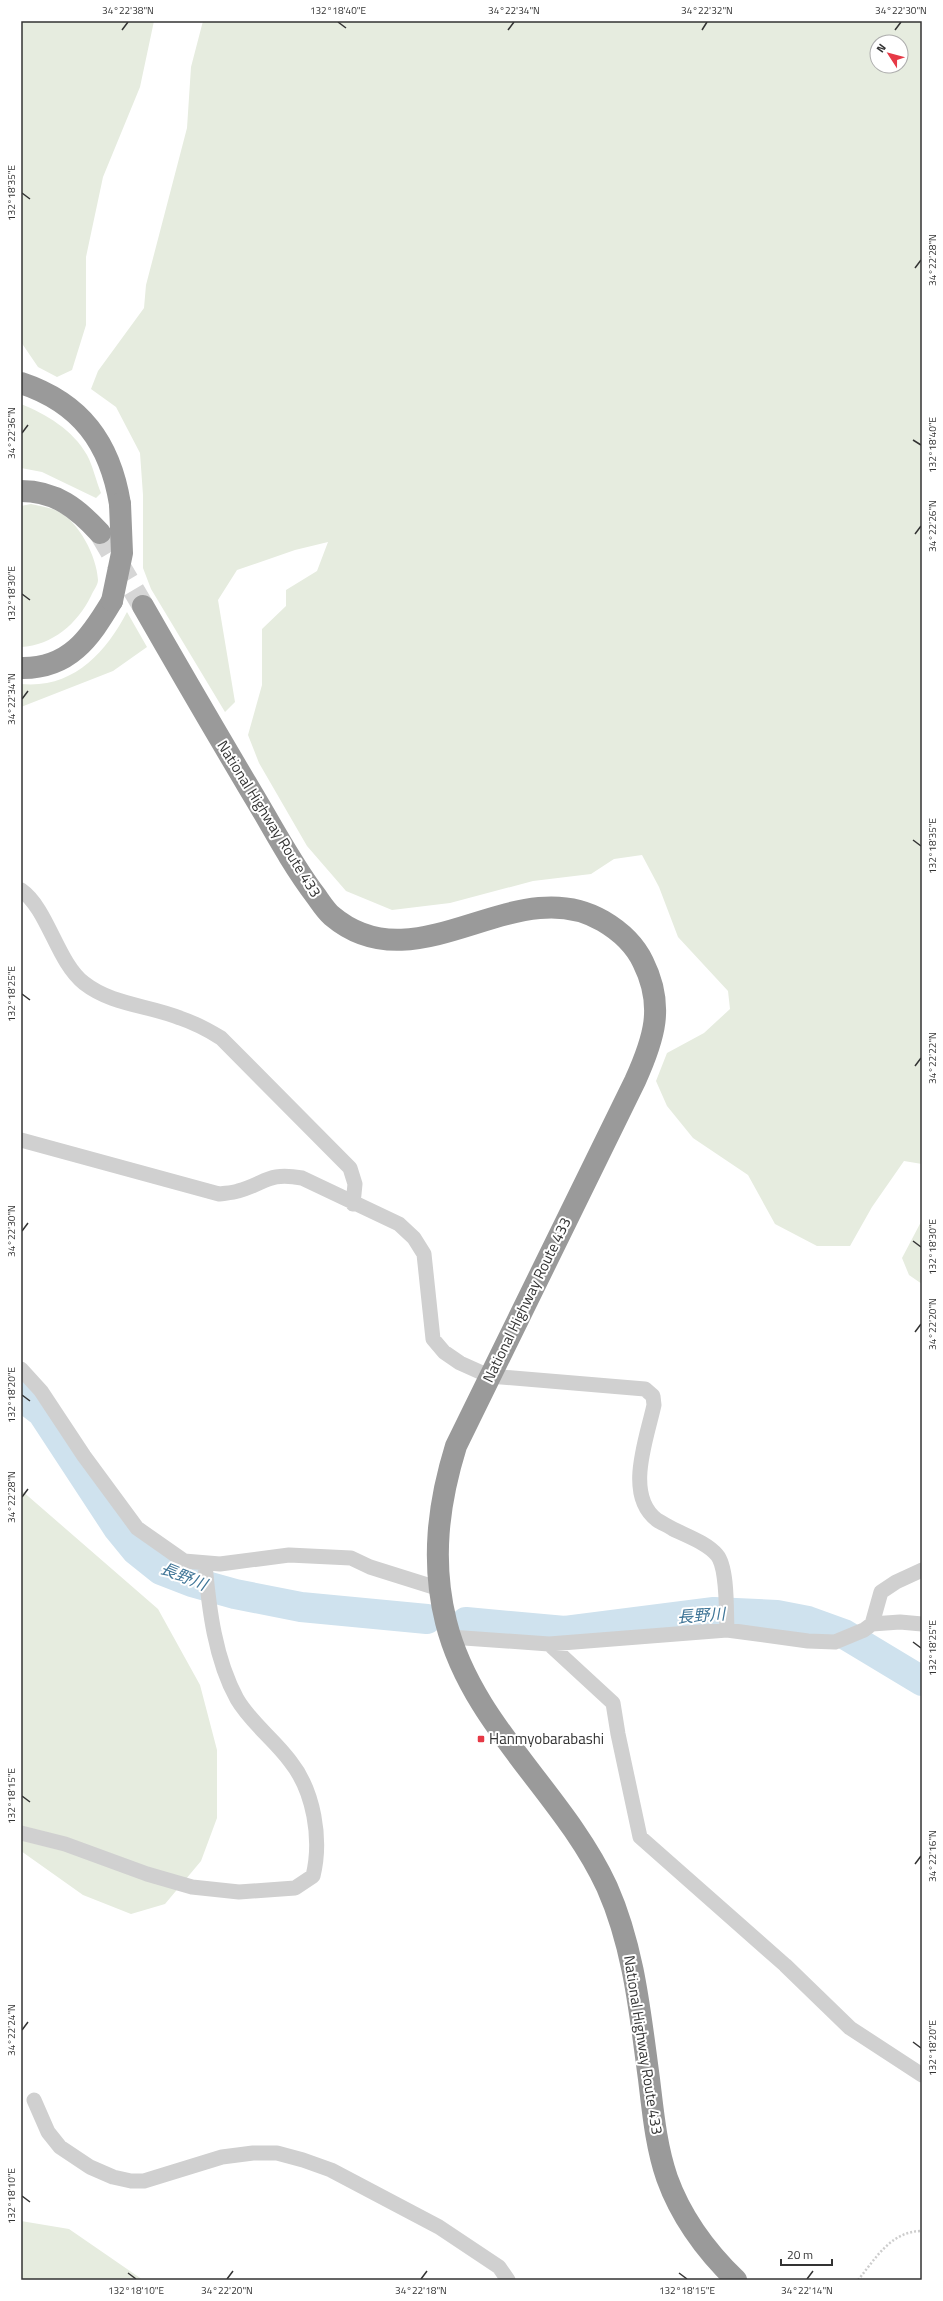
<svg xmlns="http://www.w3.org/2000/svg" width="943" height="2301" font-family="'Titillium Web','Noto Sans JP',sans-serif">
  <rect width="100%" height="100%" fill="#fff"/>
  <path fill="#e6ecdf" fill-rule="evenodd" d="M21,21H154L140,87L103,177L86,257V325L72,370L57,377L38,367L21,342Z
    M203,21H922V1164L904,1161L872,1207L850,1246H817L775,1224L748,1175L693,1138L667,1106L656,1081L667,1053L704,1033L730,1009L728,991L678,937L659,887L642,855L614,859L591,874L533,881L450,903L392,910L346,891L307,846L259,763L248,735L262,685V629L286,606V590L317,571L328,542L295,550L237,570L218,600L235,702L225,712L151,589L143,568V495L140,453L116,407L91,389L98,371L144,308L146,285L187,128L191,67ZM877,42H901V66H877Z
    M21,404C46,414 73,430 87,455C93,466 96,481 101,493L96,498L42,472L21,468Z
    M31,504C39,506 49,507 57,511C79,521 97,557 98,580C98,585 93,591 91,596C77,624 53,645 21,647V506Z
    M127,612L147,647L113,671L21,707V684C72,689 105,654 127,612Z
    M922,1220V1284L909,1275L902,1258Z
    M21,1490L158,1609L200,1685L217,1750V1818L201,1861L165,1904L131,1914L83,1895L21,1851Z
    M21,2221L69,2229L143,2280H21Z"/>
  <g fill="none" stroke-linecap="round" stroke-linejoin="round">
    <path stroke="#cfe2ee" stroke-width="30" d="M21,1396L42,1412L118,1528L136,1550L161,1570L192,1582L235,1594L301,1607L427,1619
      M466,1622L565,1631L714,1612L777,1615L808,1621L844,1634L922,1681"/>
    <path stroke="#d6d6d6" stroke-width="22" stroke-dasharray="22 11" stroke-linecap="butt" d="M100,533L143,606"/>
    <path stroke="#cdcdcd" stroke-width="2.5" stroke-dasharray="2 2" stroke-linecap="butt" d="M858,2280C876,2258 891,2231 922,2231"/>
    <path stroke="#d0d0d0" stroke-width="15" d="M21,890C48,909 57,962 84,983C112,1005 148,1005 180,1018C195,1023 208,1030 221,1038L350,1168L355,1184L353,1204
      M21,1140L219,1194C225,1193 232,1193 238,1191C267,1183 267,1172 302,1178L399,1224L414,1238L424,1254L433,1339L444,1352L460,1363L489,1376L645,1389L653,1396L654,1405C647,1438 624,1495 657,1520C662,1523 668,1526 673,1529C687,1536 707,1543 717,1555C728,1568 726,1613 727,1630
      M21,1369L41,1391L84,1456L137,1528L184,1561L220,1564L289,1555L351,1558L370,1567L440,1589
      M872,1624L881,1592L896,1582L922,1570
      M450,1637L549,1644L613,1703L618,1734L640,1837L785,1965L850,2028L922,2075
      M549,1644L727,1630L808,1641L835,1642L864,1630L872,1624L900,1622L922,1624
      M21,1833L65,1844L147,1874L192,1887L239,1892L295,1888L313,1876C322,1839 314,1791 290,1761C274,1739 251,1723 237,1699C215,1659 209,1609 205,1564
      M34,2100L48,2132L60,2147L90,2167L113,2177L131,2181H144L222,2157L253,2153H277L303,2160L331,2170L439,2227L499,2267L508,2280"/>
    <path stroke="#9a9a9a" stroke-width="22" d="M21,383C81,403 110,443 120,504
      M21,491C56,491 78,509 100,533
      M143,606C183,676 224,746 265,815C281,843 297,871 316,896C321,903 326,911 332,916C417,988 515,869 603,921C620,931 634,943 643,962C665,1006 654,1039 635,1081L456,1446C438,1504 431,1562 446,1622C472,1726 563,1792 607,1887C634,1948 640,2013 649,2079C653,2112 656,2146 667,2178C681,2217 706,2251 736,2280
      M21,668C69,669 90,638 112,601"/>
    <path stroke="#9a9a9a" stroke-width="22" d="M112,601L122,553L120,504"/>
  </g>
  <path fill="none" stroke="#333" stroke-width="1.5" d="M338,22L346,28M122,30L128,22M508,30L514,22M702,30L707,22M895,30L901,22M22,193L30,199M915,268L921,260M22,433L28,425M913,440L921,445M915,534L921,526M22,594L30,600M22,699L28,691M913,840L921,846M22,994L30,1000M915,1066L921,1058M22,1231L28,1223M913,1241L921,1247M915,1332L921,1324M22,1395L30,1401M22,1497L28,1489M913,1642L921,1648M22,1796L30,1802M915,1864L921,1856M22,2030L28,2022M913,2042L921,2048M22,2196L30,2202M128,2273L136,2279M679,2273L687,2279M227,2279L233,2271M421,2279L427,2271M807,2279L813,2271"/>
  <rect fill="#e63946" stroke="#fff" stroke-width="1.5" x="477" y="1735" width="8" height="8" rx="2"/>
  <g text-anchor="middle" stroke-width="4" stroke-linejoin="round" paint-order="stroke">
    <g font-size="15" fill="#333" stroke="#fff">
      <text transform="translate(269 819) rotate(58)" y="5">National Highway Route 433</text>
      <text transform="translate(527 1300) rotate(-64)" y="5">National Highway Route 433</text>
      <text transform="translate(643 2045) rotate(81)" y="5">National Highway Route 433</text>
    </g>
    <g font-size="15" fill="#333" stroke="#fff" text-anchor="start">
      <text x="489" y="1744">Hanmyobarabashi</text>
    </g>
    <g font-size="16" font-style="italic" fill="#3f7597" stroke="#fff">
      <text transform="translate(184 1576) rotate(22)" y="6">長野川</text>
      <text transform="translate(701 1615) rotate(-4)" y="6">長野川</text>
    </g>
  </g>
  <rect width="943" height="2301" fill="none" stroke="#ffffff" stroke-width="44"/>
  <g transform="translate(889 54) rotate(306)"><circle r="19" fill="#ffffff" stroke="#adadad"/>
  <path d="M0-3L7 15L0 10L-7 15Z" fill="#e63946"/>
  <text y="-6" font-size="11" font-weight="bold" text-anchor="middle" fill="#333333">N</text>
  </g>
  <path d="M781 2259v6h51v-6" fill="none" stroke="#333333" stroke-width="2"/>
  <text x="787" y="2259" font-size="12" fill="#333333" stroke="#ffffff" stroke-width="3" paint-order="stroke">20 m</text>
  <rect x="22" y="22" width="899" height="2257" fill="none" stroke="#333" stroke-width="1.5"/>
  <g font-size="10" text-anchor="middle" fill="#333">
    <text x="128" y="14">34°22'38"N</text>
    <text x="338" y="14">132°18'40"E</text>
    <text x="514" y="14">34°22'34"N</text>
    <text x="707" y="14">34°22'32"N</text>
    <text x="901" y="14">34°22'30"N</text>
    <text transform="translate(11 193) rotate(-90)" y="4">132°18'35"E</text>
    <text transform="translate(932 260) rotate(-90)" y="4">34°22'28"N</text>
    <text transform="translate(11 433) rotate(-90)" y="4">34°22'36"N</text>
    <text transform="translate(932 445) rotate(-90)" y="4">132°18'40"E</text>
    <text transform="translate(932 526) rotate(-90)" y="4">34°22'26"N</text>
    <text transform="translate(11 594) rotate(-90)" y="4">132°18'30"E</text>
    <text transform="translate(11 699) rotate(-90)" y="4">34°22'34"N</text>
    <text transform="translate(932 846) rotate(-90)" y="4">132°18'35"E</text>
    <text transform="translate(11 994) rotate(-90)" y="4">132°18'25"E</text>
    <text transform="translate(932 1058) rotate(-90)" y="4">34°22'22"N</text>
    <text transform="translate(11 1231) rotate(-90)" y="4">34°22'30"N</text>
    <text transform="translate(932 1247) rotate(-90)" y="4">132°18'30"E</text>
    <text transform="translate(932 1324) rotate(-90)" y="4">34°22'20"N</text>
    <text transform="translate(11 1395) rotate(-90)" y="4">132°18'20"E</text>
    <text transform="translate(11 1497) rotate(-90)" y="4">34°22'28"N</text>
    <text transform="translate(932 1648) rotate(-90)" y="4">132°18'25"E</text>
    <text transform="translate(11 1796) rotate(-90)" y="4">132°18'15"E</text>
    <text transform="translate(932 1856) rotate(-90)" y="4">34°22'16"N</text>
    <text transform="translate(11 2030) rotate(-90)" y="4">34°22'24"N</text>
    <text transform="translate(932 2048) rotate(-90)" y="4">132°18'20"E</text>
    <text transform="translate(11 2196) rotate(-90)" y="4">132°18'10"E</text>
    <text x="136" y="2294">132°18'10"E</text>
    <text x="227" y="2294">34°22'20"N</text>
    <text x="421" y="2294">34°22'18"N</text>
    <text x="687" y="2294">132°18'15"E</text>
    <text x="807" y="2294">34°22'14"N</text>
  </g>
</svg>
